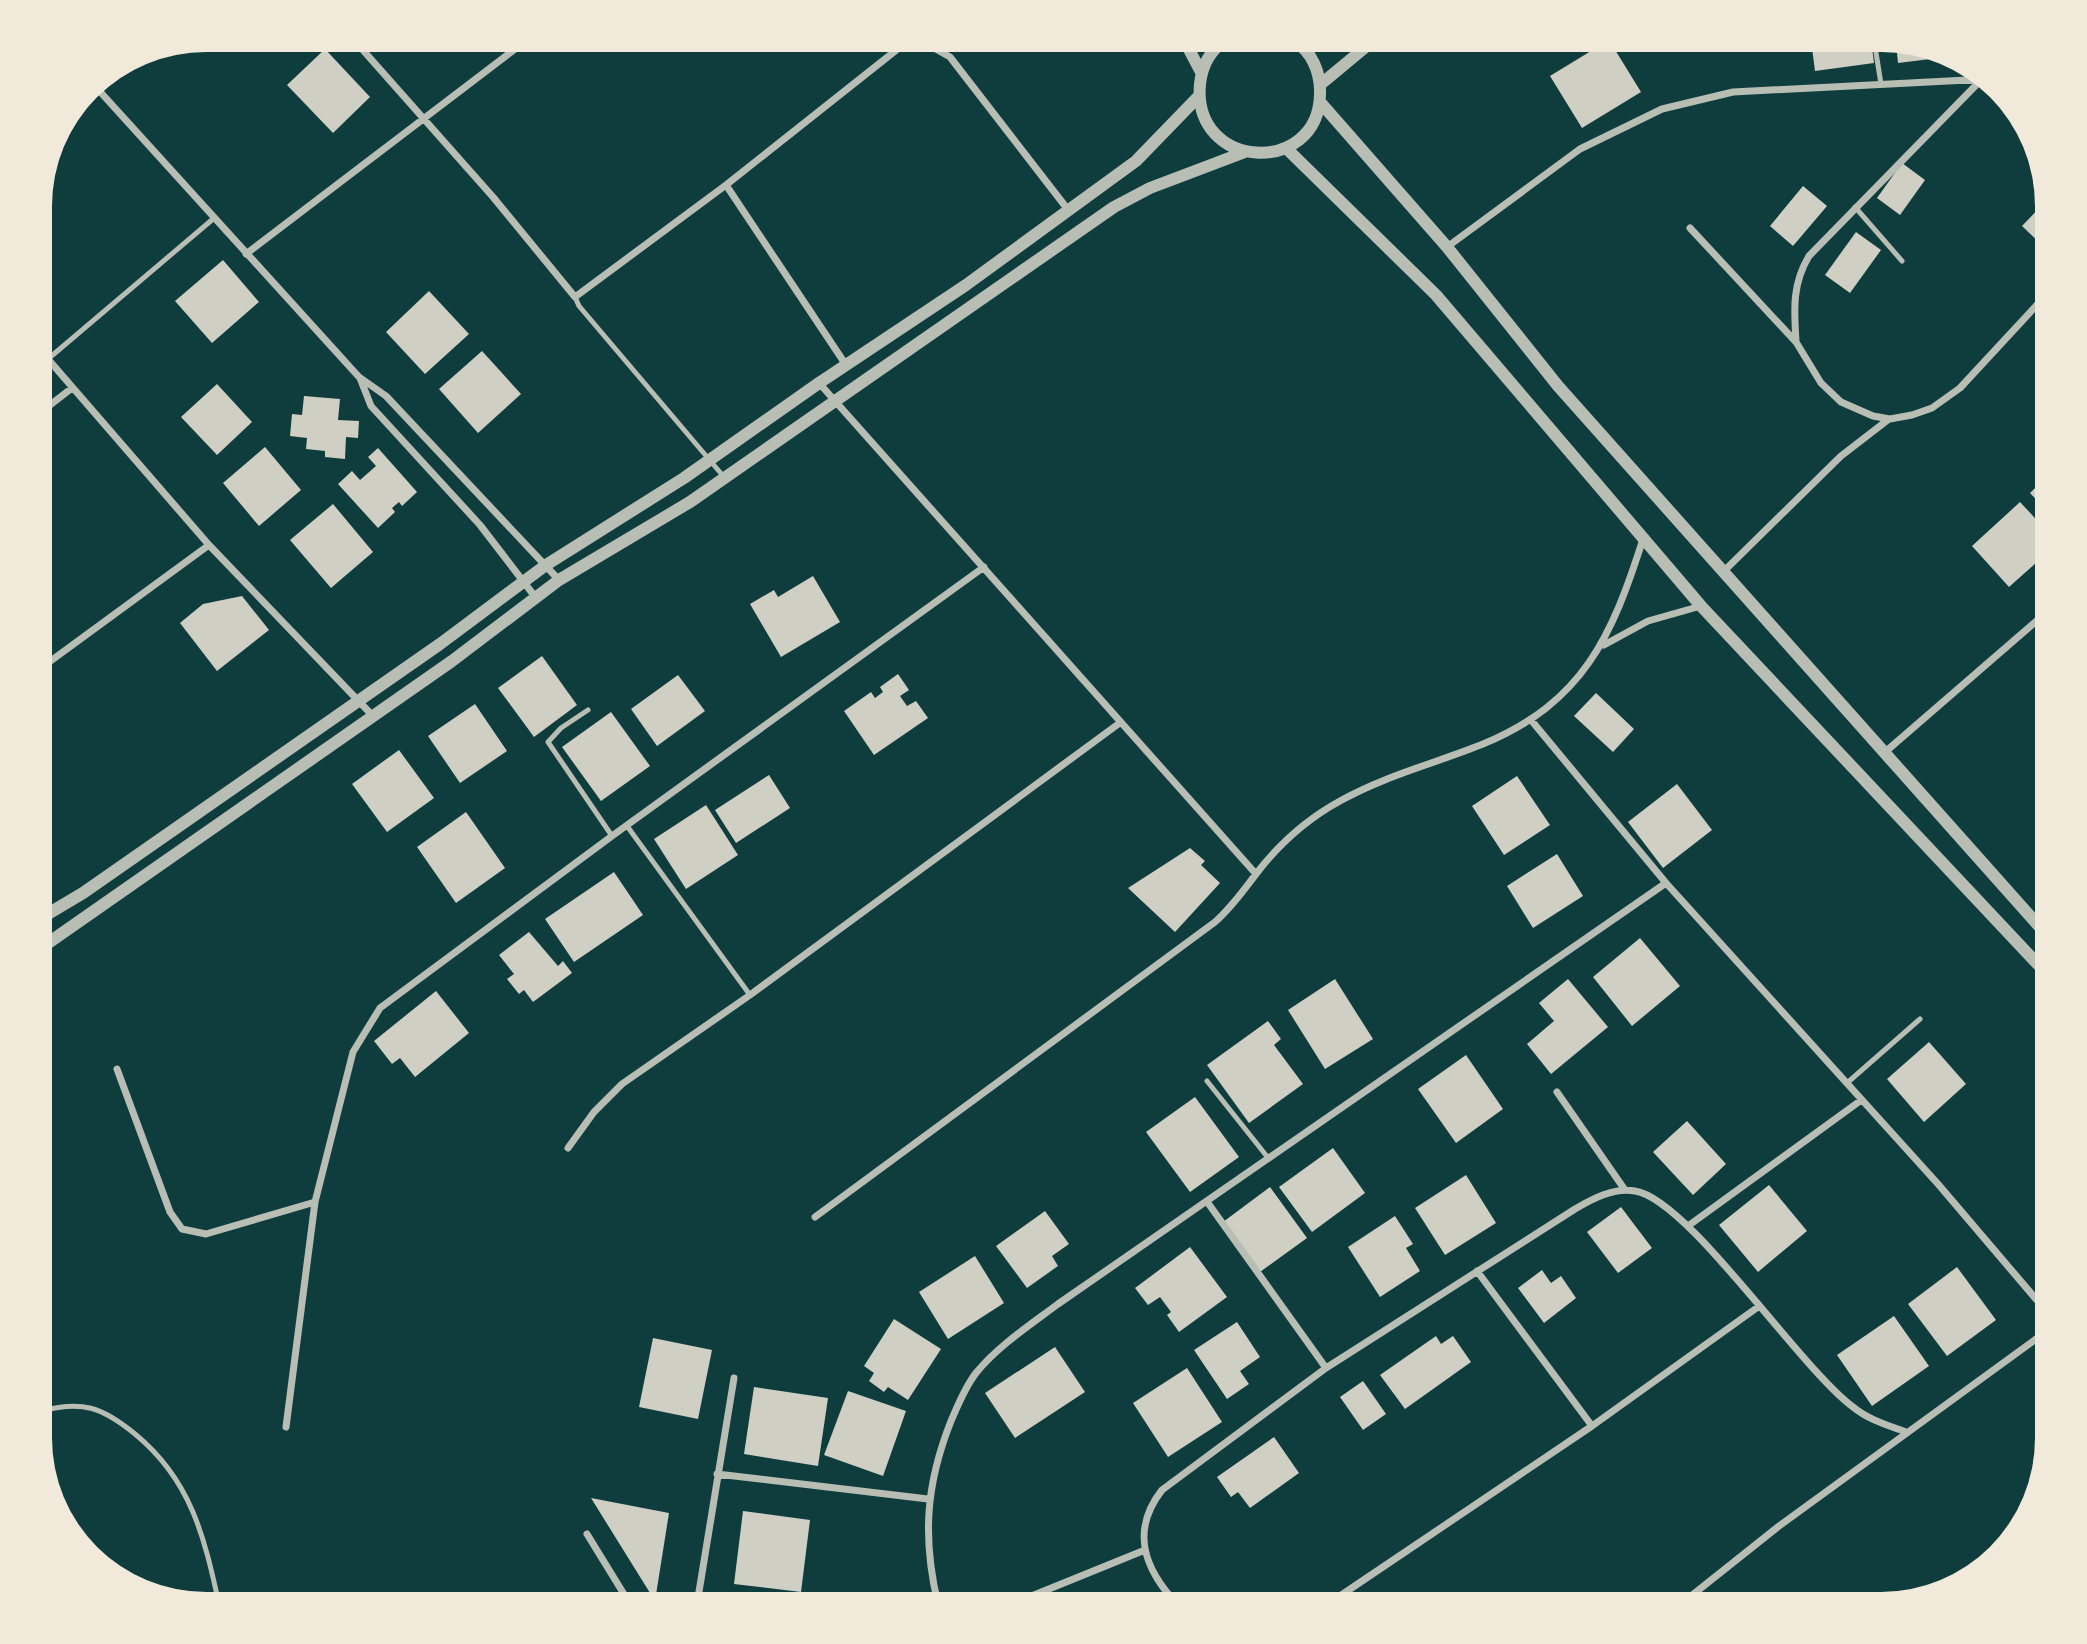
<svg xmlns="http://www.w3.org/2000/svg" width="2087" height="1644" font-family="'Times New Roman',serif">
  <rect width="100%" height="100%" fill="#0f3d3e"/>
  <path fill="#cfcfc3" d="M401,40H466L460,46L431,51Z
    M1609,40L1641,92L1582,128L1550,76Z
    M1811,40H1871L1874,63L1815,71Z
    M1896,43L1934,49L1947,57L1898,63Z
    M325,49L370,97L333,133L287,85Z
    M1902,163L1925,180L1900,215L1877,198Z
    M1803,186L1827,206L1793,246L1770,226Z
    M2046,201L2047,206V250L2022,226Z
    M1856,232L1881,250L1850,293L1825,275Z
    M223,260L259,302L212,343L175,301Z
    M429,291L469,334L425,374L386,332Z
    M482,351L521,394L478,433L439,389Z
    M217,384L252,422L217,455L181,417Z
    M304,396L340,399L338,420L359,421L358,438L346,437L345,459L325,457V451L306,449L307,438L290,436L292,414L302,415Z
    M265,447L301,490L259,526L223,483Z
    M378,448L417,492L402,506L399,502L392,508L395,512L378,528L338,484L352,471L360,480L376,466L368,457Z
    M2047,477V511L2030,493Z
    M2020,502L2047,531V553L2009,587L1972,546Z
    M333,504L373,552L331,588L290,540Z
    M813,576L840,622L781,657L750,604L774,590L778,597Z
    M242,596L269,630L217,671L180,623L203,604Z
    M542,656L577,705L534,737L498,688Z
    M898,674L909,690L900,696L907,706L916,701L928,718L874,755L844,711L871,692L875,698L883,692L880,687Z
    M678,675L705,711L657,746L631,709Z
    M1596,693L1634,729L1613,752L1574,716Z
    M475,704L507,751L460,783L428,736Z
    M611,712L650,766L601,801L562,747Z
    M399,750L434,798L387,832L352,784Z
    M769,775L790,808L736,843L715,810Z
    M1517,776L1550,825L1504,855L1472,806Z
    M1677,784L1712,830L1663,868L1628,822Z
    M706,805L738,855L686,889L654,839Z
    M466,812L505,868L456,903L417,847Z
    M1190,848L1205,861L1201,865L1220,883L1175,932L1128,888Z
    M1557,854L1583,896L1533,928L1507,886Z
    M614,872L643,915L574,962L545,919Z
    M529,932L558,966L563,961L572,973L533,1002L524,990L519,994L507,979L514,974L499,955Z
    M1640,938L1680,986L1632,1026L1593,977Z
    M1335,979L1373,1039L1325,1069L1288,1010Z
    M1568,979L1608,1027L1551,1074L1527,1044L1554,1021L1539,1003Z
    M436,991L469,1033L415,1077L400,1058L392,1064L374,1041Z
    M1268,1021L1281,1039L1274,1045L1303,1084L1249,1123L1207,1065Z
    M1929,1042L1966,1084L1924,1122L1887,1079Z
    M1466,1055L1503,1109L1456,1143L1418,1089Z
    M1195,1097L1239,1157L1190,1192L1146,1132Z
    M1687,1121L1726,1164L1693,1195L1653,1152Z
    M1333,1148L1365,1193L1312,1232L1279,1187Z
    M1466,1175L1496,1223L1445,1255L1415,1208Z
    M1769,1185L1807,1231L1758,1272L1719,1225Z
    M1270,1187L1307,1238L1260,1272L1223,1222Z
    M1621,1207L1652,1248L1618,1273L1587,1232Z
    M1045,1211L1069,1244L1052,1256L1058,1266L1027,1288L996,1246Z
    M1395,1216L1413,1244L1406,1248L1420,1271L1380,1297L1348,1247Z
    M1190,1247L1227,1297L1179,1332L1167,1315L1171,1312L1160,1297L1148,1305L1135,1288Z
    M975,1256L1004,1303L948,1339L919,1292Z
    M1957,1267L1996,1320L1947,1356L1908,1304Z
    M1542,1270L1551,1283L1561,1276L1576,1298L1544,1323L1518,1288Z
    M1894,1316L1929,1366L1872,1406L1837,1355Z
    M894,1319L941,1349L908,1400L888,1387L884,1392L869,1381L874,1373L864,1366Z
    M1237,1322L1260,1357L1240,1371L1249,1384L1227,1399L1194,1350Z
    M1436,1336L1441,1344L1453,1336L1471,1362L1405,1409L1380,1375Z
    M653,1338L712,1350L698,1419L639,1407Z
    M1055,1347L1085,1392L1015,1438L985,1393Z
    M1187,1368L1222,1422L1168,1457L1133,1403Z
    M1363,1381L1386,1414L1363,1430L1340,1397Z
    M754,1387L828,1398L818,1466L744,1454Z
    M848,1391L906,1411L883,1476L824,1455Z
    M1274,1437L1299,1473L1250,1508L1238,1492L1231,1497L1217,1477Z
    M591,1498L669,1513L655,1601Z
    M743,1511L810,1520L801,1592L734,1584Z
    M1070,1593L1080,1604H1058Z"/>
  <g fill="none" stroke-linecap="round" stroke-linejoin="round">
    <path stroke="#b8beb3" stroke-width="5" d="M1874,40L1881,84
      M1855,207L1902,261
      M575,297L579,306L724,477
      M48,359L213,219
      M588,710L561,728L548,742L612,836
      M627,826L750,995
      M1207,1081L1269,1159
      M1847,1083L1920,1019
      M41,1411C82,1400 102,1407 135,1434C191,1480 204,1536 219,1604"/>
    <path stroke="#b8beb3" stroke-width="7" d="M354,40L493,197L575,297L726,185L909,40
      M920,40L950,57L1069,211
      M94,85L359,377L386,396L559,580
      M726,185L846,365
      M1690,228L1796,342L1821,383L1841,402L1873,416L1890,419L1912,415L1932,408L1960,388L2047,294
      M1447,247L1580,149L1662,109L1733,92L1987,79
      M246,254L527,40
      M1796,341C1794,310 1792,284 1809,256L1982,79
      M41,351L209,545L372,715
      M360,378L371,406L480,525L536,598
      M819,383L1256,874
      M41,412L72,388
      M1723,572L1841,456L1889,419
      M2039,619L2047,627
      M1604,645L1648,621L1701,606
      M41,668L209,545
      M1531,720L1666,883L1938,1184L2047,1312
      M1884,753L2047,612
      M117,1069L170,1212L182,1229L206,1234L315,1202
      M1557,1092L1625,1190
      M568,1148L594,1112L622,1084L750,995L1121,722
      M1208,1203L1326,1368
      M815,1217L1215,922C1232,907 1243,891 1256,874C1279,844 1307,819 1340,801C1384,776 1436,763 1483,744C1584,702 1612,636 1643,539
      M1688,1226L1860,1101
      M1477,1271L1592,1426
      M286,1427L315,1202L353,1052L380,1008L612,836L984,567
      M717,1474L928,1499
      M587,1534L630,1604
      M697,1604L734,1378
      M938,1604C922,1537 926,1484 951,1421C958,1405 965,1387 976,1373C998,1346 1030,1325 1058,1304L1666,883
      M1012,1604L1145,1550
      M1177,1604C1144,1569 1130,1531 1162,1490L1326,1368L1575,1209C1592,1199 1614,1187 1635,1191C1688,1199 1799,1367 1853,1407C1869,1420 1887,1425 1906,1432
      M1328,1604L1592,1426L1758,1307
      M1681,1604L1779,1526L2047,1331"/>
    <path stroke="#b8beb3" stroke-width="12" d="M1184,40L1201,72
      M1226,40C1210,50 1202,66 1200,84C1192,171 1318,176 1320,95C1321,73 1312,51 1293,40
      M1321,84L1374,40
      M1320,102L1447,247L1558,386L2047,935
      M1286,148L1436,295L1701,606L2047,974
      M41,918L83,893L440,644L546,565L684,478L819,383L966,285L1136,161L1199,96
      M41,948L452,661L559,580L690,502L1114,207L1150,188L1245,152"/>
  </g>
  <path d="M0 0H2087V1644H0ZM206 52H1881A154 154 0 0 1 2035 206V1438A154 154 0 0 1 1881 1592H206A154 154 0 0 1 52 1438V206A154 154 0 0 1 206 52Z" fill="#f1e9da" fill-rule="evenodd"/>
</svg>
